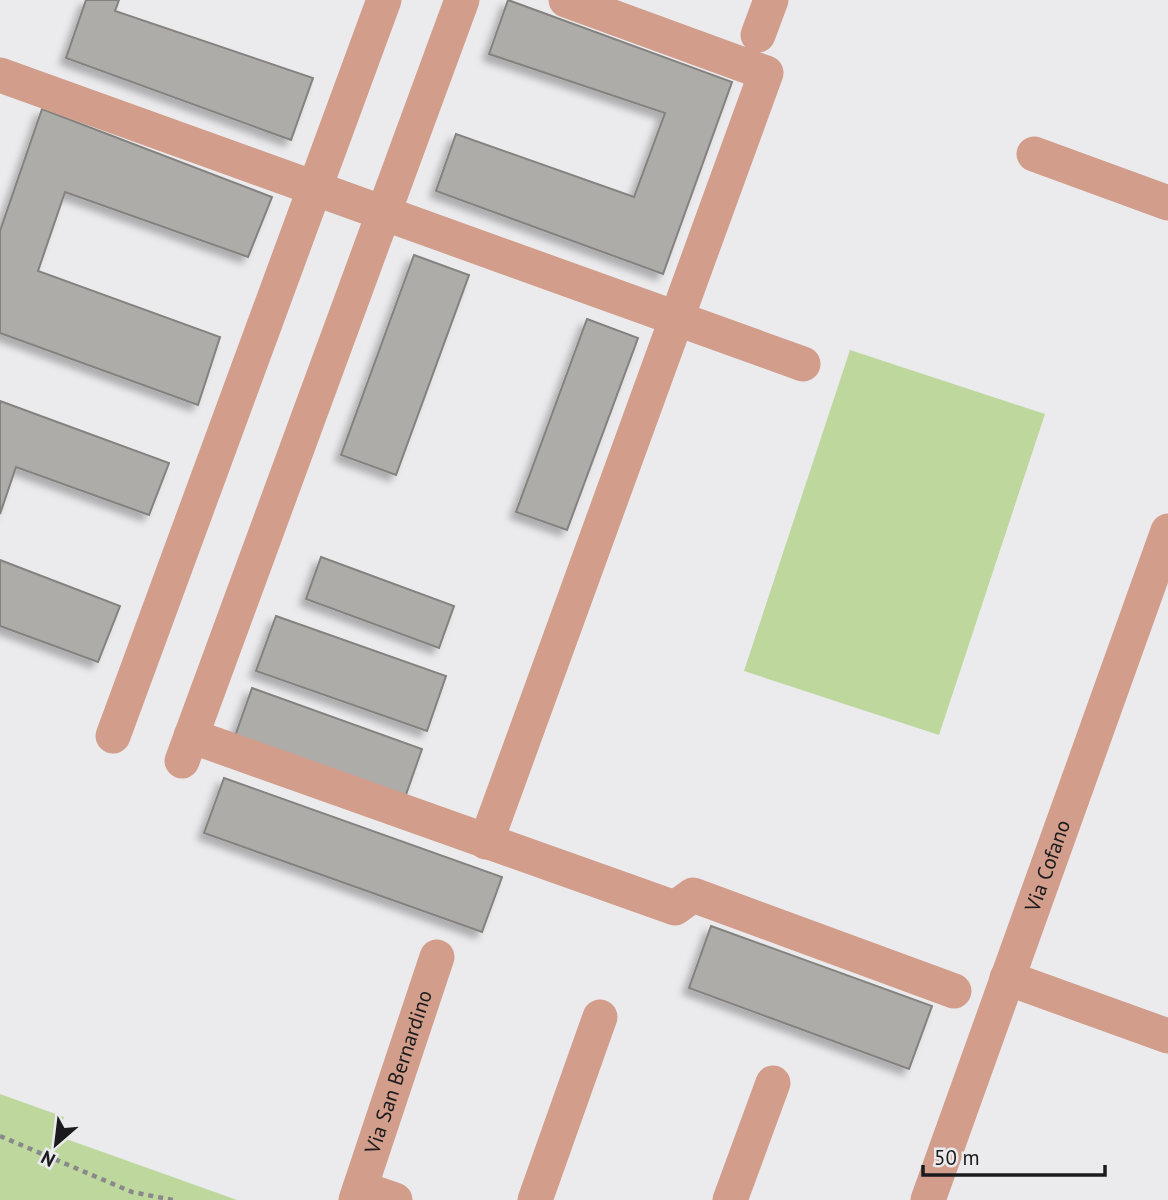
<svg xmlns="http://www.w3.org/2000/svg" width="1168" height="1200" font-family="'PT Sans',sans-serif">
  <defs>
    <filter id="shadow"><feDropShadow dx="-6" dy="6" stdDeviation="3.5" flood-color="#0004"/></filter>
  </defs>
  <rect width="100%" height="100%" fill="#ebebee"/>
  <path fill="#bdd79d" d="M850,350L1045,414L939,735L744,671Z
    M0,1094L64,1117L58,1136L237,1200H0Z"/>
  <path fill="#aeaca9" stroke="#84827f" stroke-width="2" filter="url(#shadow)" d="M86,0H119L115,11L313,78L291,140L66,58Z
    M508,0L732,82L663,274L436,191L456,134L634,197L665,113L489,54Z
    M42,109L272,197L248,257L65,192L38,271L220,337L198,405L0,333V231Z
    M414,255L469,275L396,475L341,455Z
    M587,319L638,338L567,530L516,512Z
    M0,401L169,463L149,515L16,467L0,514Z
    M321,557L454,606L439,648L306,599Z
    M0,560L120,606L98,662L0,626Z
    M276,616L446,676L427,731L256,671Z
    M252,688L422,749L403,803L233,742Z
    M224,778L502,877L482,932L204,833Z
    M711,926L932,1006L909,1069L689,988Z"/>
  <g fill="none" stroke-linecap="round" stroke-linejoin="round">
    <path stroke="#89898b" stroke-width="4.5" stroke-dasharray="5 5" stroke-linecap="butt" d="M0,1136L132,1192L173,1200"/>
    <g stroke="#d29d8b" stroke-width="35">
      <path d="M758,35L771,0"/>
      <path d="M0,75L803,364"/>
      <path d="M1034,154L1168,203"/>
      <path d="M113,736L384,0"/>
      <path d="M191,736L675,908L693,895L954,991"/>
      <path d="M182,761L462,0"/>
      <path d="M486,842L766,73L566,0"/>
      <path d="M1007,978L1168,1036"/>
      <path d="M360,1188L395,1200"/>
      <path id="s1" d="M356,1200L437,957"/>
      <path d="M535,1200L600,1017"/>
      <path d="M730,1200L773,1083"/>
      <path id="s2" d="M928,1200L1168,531"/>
    </g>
  </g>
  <g text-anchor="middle" stroke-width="5" stroke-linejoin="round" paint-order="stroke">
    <g font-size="21" fill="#1b1b1d" stroke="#ebebee">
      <text dy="7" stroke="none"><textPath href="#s2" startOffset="355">Via Cofano</textPath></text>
      <text dy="7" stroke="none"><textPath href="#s1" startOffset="135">Via San Bernardino</textPath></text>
    </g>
  </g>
  <g transform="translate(56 1144) rotate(208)" stroke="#ebebee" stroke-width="5" paint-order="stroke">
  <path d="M0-5L12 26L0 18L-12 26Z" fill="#1b1b1d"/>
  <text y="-10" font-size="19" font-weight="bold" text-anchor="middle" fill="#1b1b1d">N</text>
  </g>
  <path d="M923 1165v10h182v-10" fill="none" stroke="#1b1b1d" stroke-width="3.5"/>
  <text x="934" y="1165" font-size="21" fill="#1b1b1d" stroke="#ebebee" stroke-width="5" paint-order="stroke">50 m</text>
</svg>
